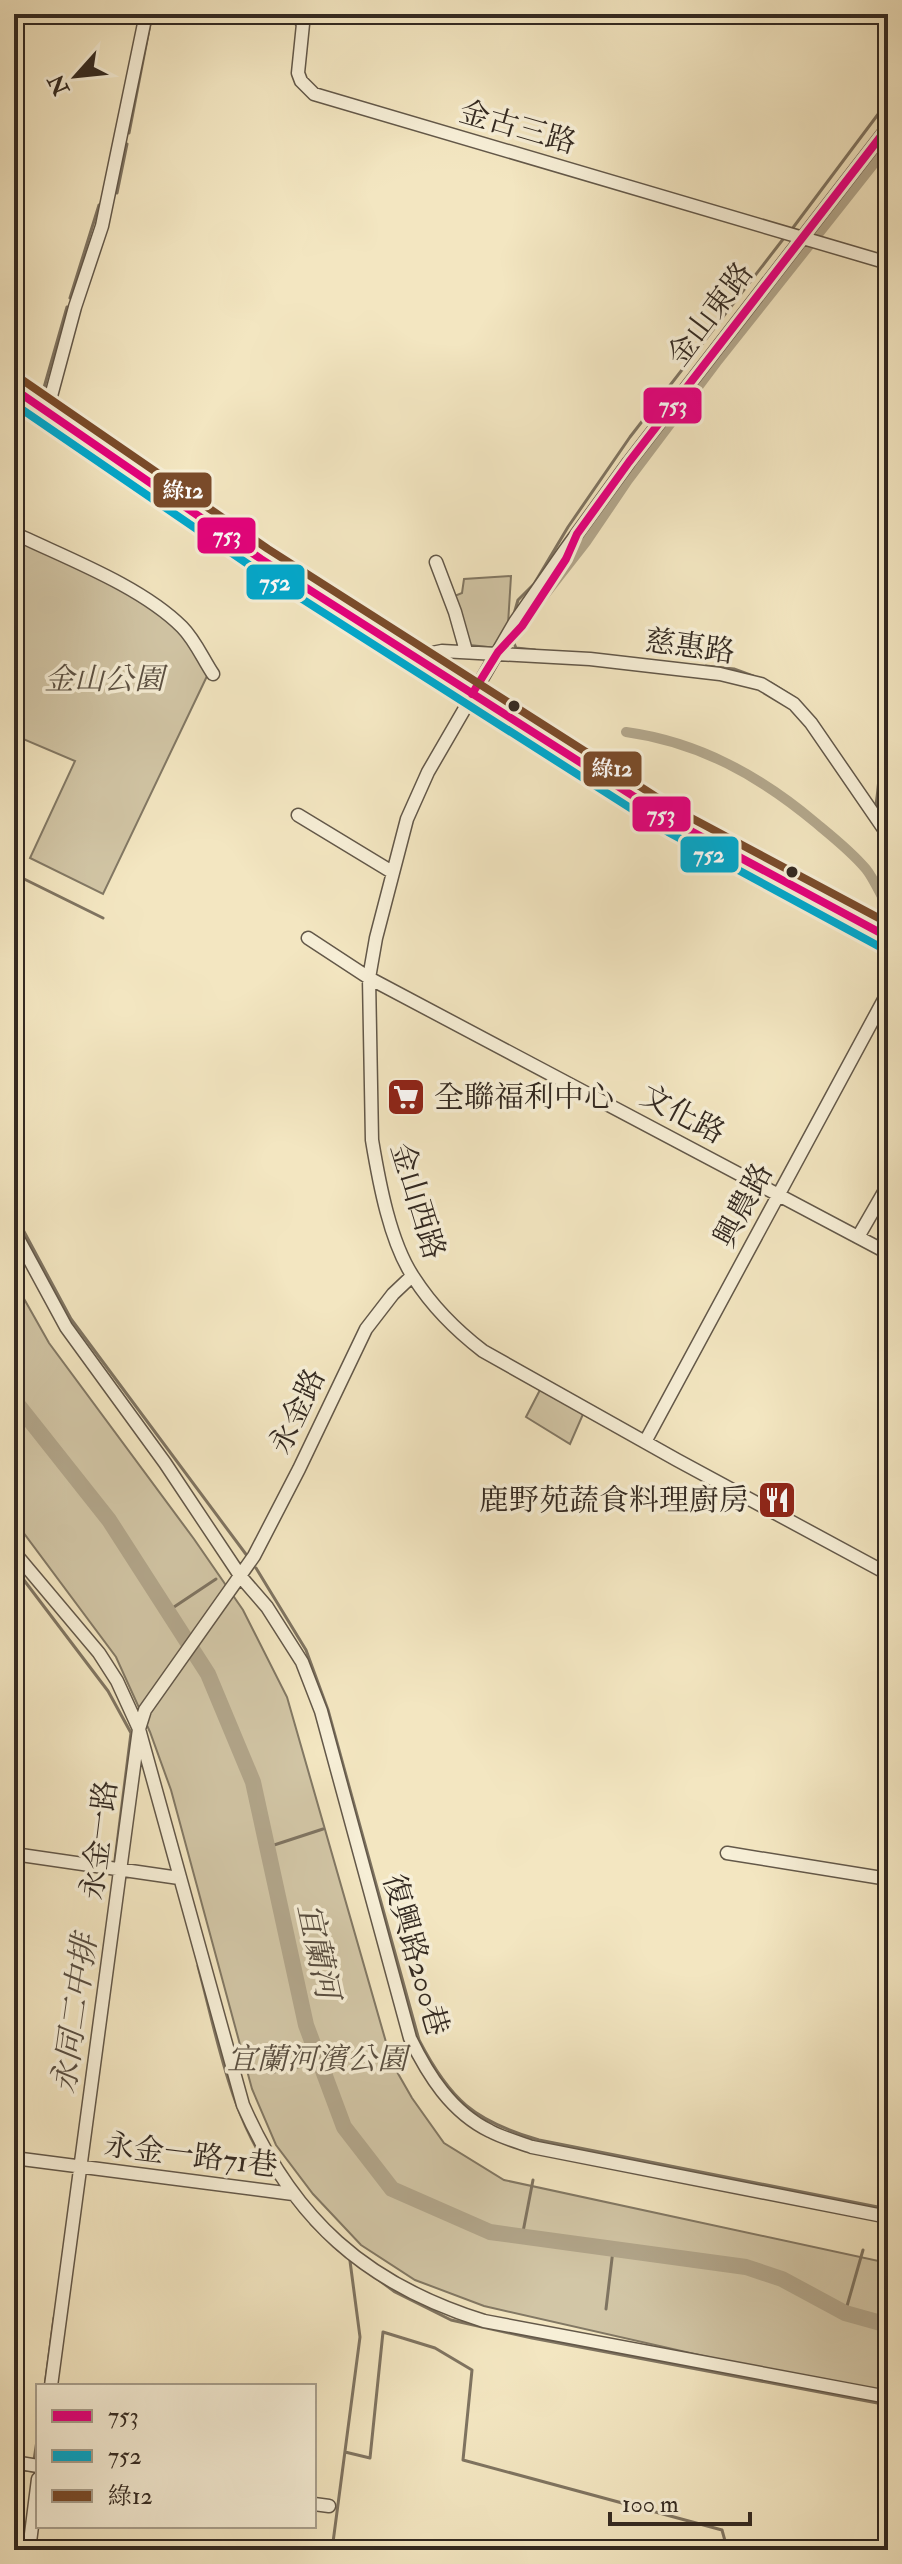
<svg xmlns="http://www.w3.org/2000/svg" width="902" height="2564" font-family="'IM FELL Double Pica','Noto Serif TC',serif">
  <rect width="100%" height="100%" fill="#f3e6c1"/>
  <filter id="stains"><feTurbulence type="fractalNoise" baseFrequency=".0025" numOctaves="4"/><feColorMatrix values="0 0 0 0 .2 0 0 0 0 .09 0 0 0 0 .02 0 0 0 .5 -.17"/></filter>
  <radialGradient id="worn" r=".72"><stop offset=".6" stop-color="#630" stop-opacity="0"/><stop offset="1" stop-color="#630" stop-opacity=".3"/></radialGradient>
  <path fill="#d2c6a6" stroke="#827864" stroke-width="2" d="M14,539C64,561 146,591 181,633C191,645 199,661 208,674L103,894L30,858L75,761L23,739L14,728Z
    M511,576L508,624L497,648L470,645L452,597L462,593L464,579Z
    M14,1281L49,1343L194,1539L243,1610L287,1697L392,2063L412,2098L444,2143L504,2180L888,2263V2398L484,2306L415,2280L361,2245L313,2194L276,2145L252,2089L171,1790L150,1732L116,1657L14,1520Z
    M541,1388L584,1412L570,1444L526,1417Z"/>
  <g fill="none" stroke-linecap="round" stroke-linejoin="round">
    <path stroke="#7f7461" stroke-width="3" d="M129,133L152,14
      M117,193L127,144
      M792,229L888,101
      M70,298L99,205
      M41,398L67,307
      M514,614L518,600L534,584L568,527L630,437L784,238
      M511,636L516,648L535,650
      M706,666L734,669L753,676
      M771,683L795,698
      M875,810C882,776 878,738 888,704
      M14,874L103,918
      M14,1213L71,1319L248,1557
      M14,1567L108,1691L131,1733
      M256,1568L306,1650L328,1710L419,2040C450,2100 474,2121 539,2140L888,2209
      M174,1607L216,1579
      M268,1847L323,1829
      M115,1860L131,1733
      M198,1966C218,2040 231,2124 281,2185
      M269,2073L320,2062
      M292,2200L301,2212
      M311,2224L329,2241
      M522,2237L533,2180
      M337,2249L395,2292L451,2320L532,2338L888,2405
      M606,2309L613,2250
      M845,2313L863,2250
      M45,2386L54,2318
      M345,2452L370,2458L383,2332L435,2348L472,2370L463,2460L722,2530L727,2548L731,2550
      M34,2460L38,2434
      M14,2469L34,2471
      M332,2550L360,2337L350,2261"/>
    <path stroke="#b2a68b" stroke-width="10" d="M522,624L586,542L628,480L716,363L888,146
      M626,732C699,742 760,776 816,823C833,837 852,852 866,869C874,879 880,894 887,906"/>
    <path stroke="#b2a68b" stroke-width="16" d="M14,1400L109,1520L208,1674L253,1782L306,2025L344,2127L392,2189L490,2232L746,2267L782,2279L845,2313L888,2325"/>
    <g stroke="#635849" stroke-width="15">
      <path id="minor" d="M286,14L298,17L303,24L298,73L301,81L314,94L888,263
        M888,127L629,462L563,553L515,622L428,772L407,819L376,938L369,978L372,1140C379,1182 390,1243 414,1278C432,1306 457,1331 483,1351L677,1460L888,1574
        M14,404L47,411L75,307L102,226L146,14
        M14,533C66,558 141,586 182,627C195,640 203,659 213,674
        M436,562L455,612L466,651
        M412,657L442,651L590,659L720,674L761,684L794,704L811,723L888,835
        M298,815L392,872
        M308,938L369,978L888,1253
        M14,1231L66,1327L165,1463L241,1577L267,1607L302,1662L321,1711L410,2038C428,2075 451,2112 490,2131C503,2138 518,2142 532,2147L888,2217
        M858,1237L888,1185
        M645,1442L888,992
        M14,1552L99,1653L117,1681L139,1729L243,2105C293,2219 365,2284 484,2321L888,2397
        M727,1853L888,1879
        M14,1854L179,1878
        M14,2158L293,2194
        M51,2386L139,1729L145,1710L254,1556L299,1469L366,1329L393,1294L412,1276
        M14,2462L38,2466
        M314,2504L329,2506
        M29,2550L38,2479"/>
    </g>
    <g stroke="#332921" stroke-width="19">
      <path id="major" d="M14,389L261,559L674,822L888,937"/>
    </g>
    <use href="#minor" stroke="#f7efd7" stroke-width="12"/>
    <use href="#major" stroke="#f3e6c1" stroke-width="16"/>
    <g stroke="#f7efd7" stroke-width="14">
      <path id="bus-1" d="M14,389L261,559L674,822L888,937
        M472,694L498,652L522,626L566,559L577,534L629,462L888,127"/>
    </g>
    <g stroke="#f7efd7" stroke-width="14">
      <path id="bus-2" d="M14,404L255,569L668,832L882,948"/>
    </g>
    <g stroke="#f7efd7" stroke-width="14">
      <path id="bus-3" d="M21,379L268,549L680,812L888,923"/>
    </g>
    <use href="#bus-1" stroke="#e5007d" stroke-width="8"/>
    <use href="#bus-2" stroke="#00a9ce" stroke-width="8"/>
    <use href="#bus-3" stroke="#7a4b2a" stroke-width="8"/>
  </g>
  <defs>
    <g id="supermarket-square" transform="scale(2)"><rect x="-9" y="-9" width="18" height="18" rx="4" fill="#8f2418" stroke="#f7efd7"/><path d="M-6-5.5h2.5l.6 2H6L4.5 2H-2.5L-4.4-4H-6ZM-1.5 3.2a1.3 1.3 0 1 0 .1 0ZM3 3.2a1.3 1.3 0 1 0 .1 0Z" fill="#fff"/></g>
    <g id="restaurant-square" transform="scale(2)"><rect x="-9" y="-9" width="18" height="18" rx="4" fill="#8f2418" stroke="#f7efd7"/><path d="M-5-6h1v4h1v-4h1v4h1v-4h1v5L-1.5 .5V6h-2V.5L-5-1ZM5-6V6H3V1.5H1.5Q1.5-4 5-6Z" fill="#fff"/></g>
  </defs>
  <g fill-rule="evenodd">
    <use href="#supermarket-square" x="406" y="1097"/>
    <use href="#restaurant-square" x="777" y="1500"/>
  </g>
  <g fill="#332921" stroke="#f7efd7" stroke-width="3">
    <circle cx="514" cy="706" r="7"/>
    <circle cx="792" cy="872" r="7"/>
  </g>
  <g text-anchor="middle" stroke-width="7" stroke-linejoin="round" paint-order="stroke">
    <g font-size="30" fill="#332921" stroke="#f7efd7">
      <text transform="translate(518 127) rotate(16)" y="10">金古三路</text>
      <text transform="translate(710 314) rotate(-53)" y="10">金山東路</text>
      <text transform="translate(690 646) rotate(8)" y="10">慈惠路</text>
      <text transform="translate(683 1114) rotate(28)" y="10">文化路</text>
      <text transform="translate(418 1201) rotate(73)" y="10">金山西路</text>
      <text transform="translate(743 1205) rotate(-62)" y="10">興農路</text>
      <text transform="translate(297 1411) rotate(-65)" y="10">永金路</text>
      <text transform="translate(99 1840) rotate(-83)" y="10">永金一路</text>
      <text transform="translate(416 1955) rotate(74)" y="10">復興路200巷</text>
      <text transform="translate(191 2155) rotate(7)" y="10">永金一路71巷</text>
    </g>
    <g font-size="30" font-style="italic" fill="#5b5042" stroke="#f7efd7">
      <text x="104" y="689">金山公園</text>
      <text x="317" y="2069">宜蘭河濱公園</text>
    </g>
    <g font-size="30" fill="#332921" stroke="#f7efd7" text-anchor="start">
      <text x="434" y="1107">全聯福利中心</text>
      <text x="749" y="1510" text-anchor="end">鹿野苑蔬食料理廚房</text>
    </g>
    <g font-size="32" font-style="italic" fill="#594e41" stroke="#f7efd7">
      <text transform="translate(319 1951) rotate(78)" y="11">宜蘭河</text>
      <text transform="translate(74 2014) rotate(-82)" y="11">永同二中排</text>
    </g>
  </g>
  <g stroke="#f7efd7" stroke-width="3">
    <rect x="642" y="386" width="61" height="39" rx="8" fill="#e5007d"/>
    <rect x="152" y="471" width="61" height="38" rx="8" fill="#7a4b2a"/>
    <rect x="196" y="516" width="61" height="39" rx="8" fill="#e5007d"/>
    <rect x="245" y="563" width="61" height="38" rx="8" fill="#00a9ce"/>
    <rect x="582" y="750" width="61" height="38" rx="8" fill="#7a4b2a"/>
    <rect x="631" y="795" width="61" height="38" rx="8" fill="#e5007d"/>
    <rect x="679" y="835" width="61" height="39" rx="8" fill="#00a9ce"/>
  </g>
  <g font-size="22" text-anchor="middle" font-weight="bold" fill="#fff">
    <text x="673" y="413">753</text>
    <text x="183" y="498">綠12</text>
    <text x="227" y="543">753</text>
    <text x="275" y="590">752</text>
    <text x="612" y="776">綠12</text>
    <text x="661" y="822">753</text>
    <text x="709" y="862">752</text>
  </g>
  <rect width="902" height="2564" fill="none" stroke="#f3e6c1" stroke-width="48"/>
  <rect x="16" y="16" width="870" height="2532" fill="none" stroke="#332921" stroke-width="4"/>
  <rect x="24" y="24" width="854" height="2516" fill="none" stroke="#332921" stroke-width="2"/>
  <rect x="36" y="2384" width="280" height="144" fill="#f7efd7" stroke="#a9a08e" stroke-width="2"/>
  <rect x="52" y="2410" width="40" height="12" fill="#e5007d" stroke="#a9a08e" stroke-width="2"/>
  <text x="108" y="2424" font-size="24" fill="#332921">753</text>
  <rect x="52" y="2450" width="40" height="12" fill="#00a9ce" stroke="#a9a08e" stroke-width="2"/>
  <text x="108" y="2464" font-size="24" fill="#332921">752</text>
  <rect x="52" y="2490" width="40" height="12" fill="#7a4b2a" stroke="#a9a08e" stroke-width="2"/>
  <text x="108" y="2504" font-size="24" fill="#332921">綠12</text>
  <g transform="translate(76 76) rotate(243)" stroke="#f7efd7" stroke-width="6" paint-order="stroke">
  <path d="M0-6L14 30L0 20L-14 30Z" fill="#332921"/>
  <text y="-12" font-size="22" font-weight="bold" text-anchor="middle" fill="#332921">N</text>
  </g>
  <path d="M610 2512v12h140v-12" fill="none" stroke="#332921" stroke-width="4"/>
  <text x="622" y="2512" font-size="24" fill="#332921" stroke="#f7efd7" stroke-width="6" paint-order="stroke">100 m</text>
  <rect width="100%" height="100%" filter="url(#stains)"/>
  <rect width="100%" height="100%" fill="url(#worn)"/>
</svg>
